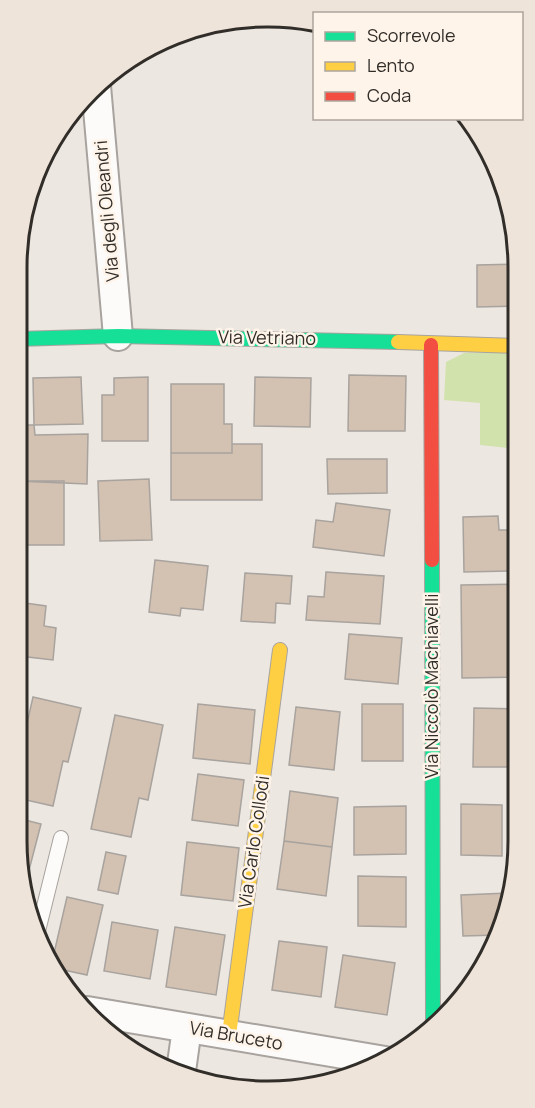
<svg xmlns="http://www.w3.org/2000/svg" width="535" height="1108" font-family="Manrope,sans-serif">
  <rect width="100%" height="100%" fill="#ede7e1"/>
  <path fill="#d2e2ac" d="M517,351V449L480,445V403L444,400L446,362L464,353Z"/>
  <path fill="#d3c1b2" stroke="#a8a39e" stroke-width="1.5" d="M516,264L517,306L477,307V265Z
    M349,375L406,376L405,431H348Z
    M81,377L83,424L34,425L33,378Z
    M148,377V441H102V395H114V378Z
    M255,377L311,378L310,427L254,426Z
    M171,384H224V424H232V453H171Z
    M17,425H34L35,435L88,434L87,484L17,481Z
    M232,444H262V500H171V453H232Z
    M327,459H387V493L328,494Z
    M149,479L152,540L100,541L98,481Z
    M20,481H64V545H20Z
    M336,503L390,510L384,556L313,547L316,520L333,522Z
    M498,516L499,530H514L515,571L464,572L463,517Z
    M155,560L208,566L203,610L181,608L180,616L149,612Z
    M326,572L384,576L380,624L306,620L308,596L324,597Z
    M245,573L292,576L290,604L276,603L275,623L241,621Z
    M518,584V677L462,678L461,585Z
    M25,603L46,606L44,626L56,628L53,660L19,656Z
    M349,634L402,638L398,684L345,679Z
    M33,697L81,708L68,762L63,761L53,806L17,798V768Z
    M198,704L255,710L250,764L193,758Z
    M362,704H403V761H362Z
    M296,707L340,712L334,770L289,765Z
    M474,708L517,709L516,767H473Z
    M115,715L163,725L148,800L139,798L131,837L91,829Z
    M198,774L244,780L238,826L192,820Z
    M290,791L338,798L332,847L284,841Z
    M508,793H518V818H508Z
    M461,804L502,805V856L461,855Z
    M406,806V854L354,855V807Z
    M17,818L41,824L28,874L22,872L16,840Z
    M284,841L332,847L326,896L277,889Z
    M187,842L239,848L233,901L181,895Z
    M106,852L126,856L118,894L98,890Z
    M358,876L406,877V927L358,926Z
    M508,893L500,935L463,936L461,895Z
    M67,897L103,905L87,975L55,968L52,962Z
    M112,922L158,930L150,979L104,971Z
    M175,927L225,935L216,995L166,987Z
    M279,941L327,947L321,997L272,990Z
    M343,955L395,963L387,1015L335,1007Z
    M218,1076L264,1085V1088L218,1087Z"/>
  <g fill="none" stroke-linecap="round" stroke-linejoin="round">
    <g stroke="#a8a39e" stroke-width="16">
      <path id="lane" d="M37,935L61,838"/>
    </g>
    <g stroke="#a8a39e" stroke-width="32">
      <path id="street" d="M96,86L118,336
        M87,1011L385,1061
        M181,1071L187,1028"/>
    </g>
    <g stroke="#a8a39e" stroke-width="16">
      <path id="fast" d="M17,339L118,336L398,342
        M432,560L433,1026"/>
    </g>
    <g stroke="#a8a39e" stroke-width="16">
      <path id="slow" d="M398,342L517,346
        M229,1035L280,650"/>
    </g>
    <g stroke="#a8a39e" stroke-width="16">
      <path id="jam" d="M431,345L432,560"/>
    </g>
    <use href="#lane" stroke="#fcfbfa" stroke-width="14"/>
    <use href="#street" stroke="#fcfbfa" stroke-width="28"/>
    <use href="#fast" stroke="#16e098" stroke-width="14"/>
    <use href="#slow" stroke="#ffcf43" stroke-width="14"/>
    <use href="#jam" stroke="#f24e42" stroke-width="14"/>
  </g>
  <g text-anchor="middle" stroke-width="5" stroke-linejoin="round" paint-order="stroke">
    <g font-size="18" fill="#312d29" stroke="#fff4e9">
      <text transform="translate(107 211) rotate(-95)" y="6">Via degli Oleandri</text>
      <text transform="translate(267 338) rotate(1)" y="6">Via Vetriano</text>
      <text transform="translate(432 686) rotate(-90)" y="6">Via Niccolò Machiavelli</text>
      <text transform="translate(254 842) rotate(-82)" y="6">Via Carlo Collodi</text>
      <text transform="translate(236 1036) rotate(10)" y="6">Via Bruceto</text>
    </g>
  </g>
  <path d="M0 0H535V1108H0ZM267 27H268A240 240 0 0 1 508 267V841A240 240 0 0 1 268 1081H267A240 240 0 0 1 27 841V267A240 240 0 0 1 267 27Z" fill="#efe4da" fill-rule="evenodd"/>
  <path fill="none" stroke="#312d29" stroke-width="3" d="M267 27H268A240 240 0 0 1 508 267V841A240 240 0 0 1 268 1081H267A240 240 0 0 1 27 841V267A240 240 0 0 1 267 27Z"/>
  <rect x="313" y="12" width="210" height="108" fill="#fff4e9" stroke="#ada49c" stroke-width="1.5"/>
  <rect x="325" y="32" width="30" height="9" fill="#16e098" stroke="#ada49c" stroke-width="1.5"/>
  <text x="367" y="42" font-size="18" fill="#312d29">Scorrevole</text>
  <rect x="325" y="62" width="30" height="9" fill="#ffcf43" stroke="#ada49c" stroke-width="1.5"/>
  <text x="367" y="72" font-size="18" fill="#312d29">Lento</text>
  <rect x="325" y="92" width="30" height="9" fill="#f24e42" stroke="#ada49c" stroke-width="1.5"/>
  <text x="367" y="102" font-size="18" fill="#312d29">Coda</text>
</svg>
